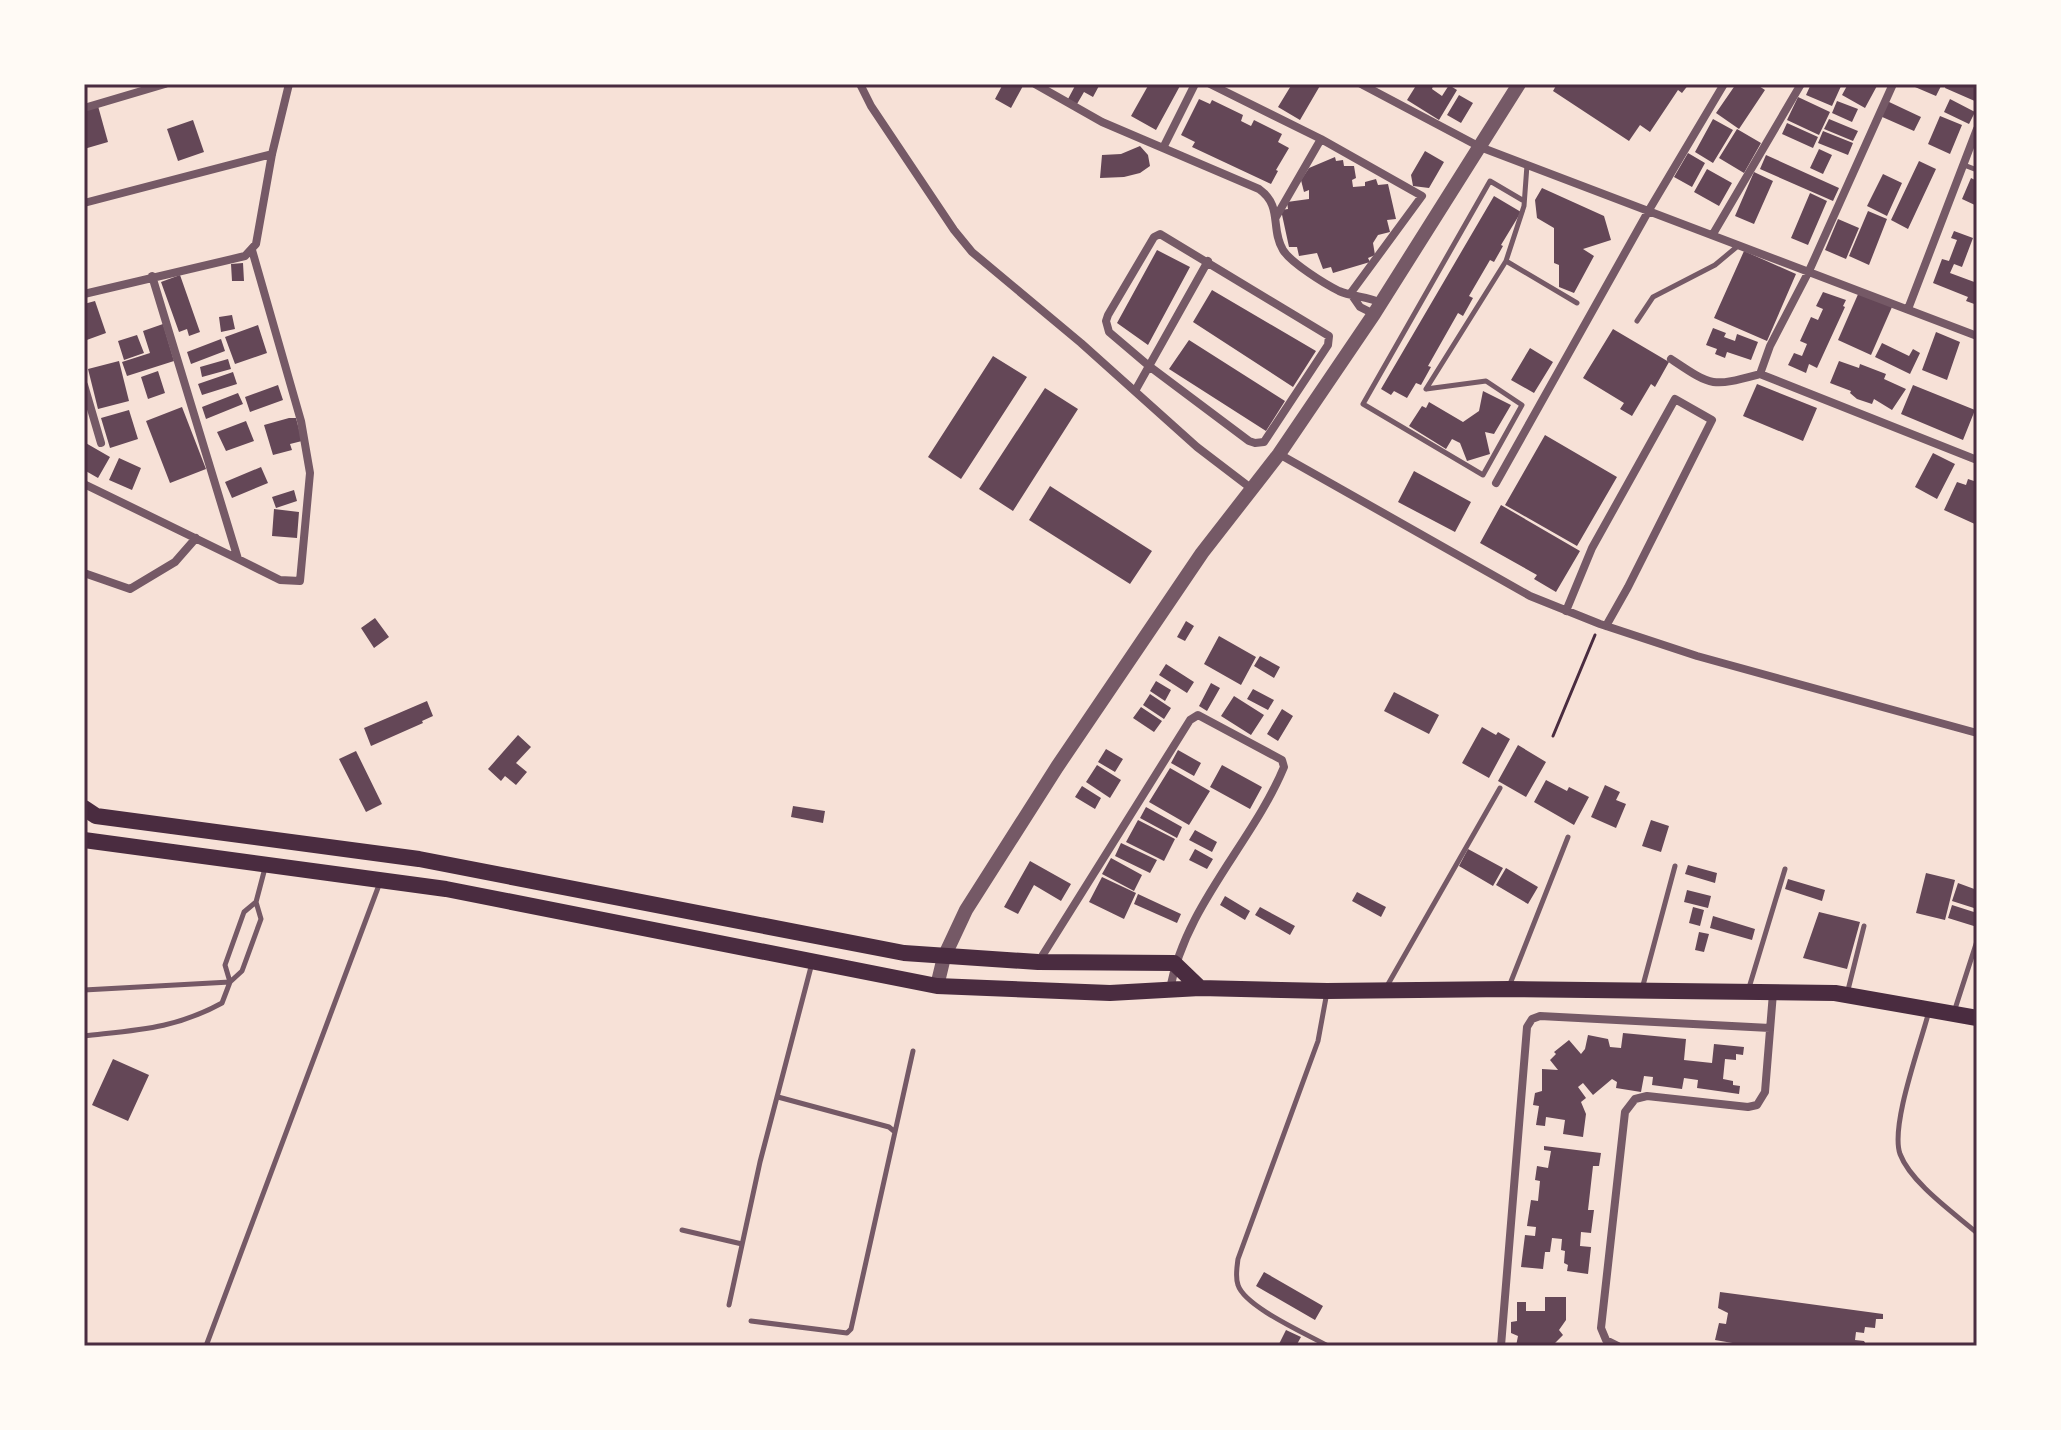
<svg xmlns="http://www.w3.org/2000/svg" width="2061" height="1430" font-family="'Roboto Condensed',sans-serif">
  <rect width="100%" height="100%" fill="#f7e1d7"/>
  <path fill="#644757" d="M1003,84H1024L1011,108L995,99Z
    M1076,84H1100L1093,97L1084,92L1077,104L1068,99Z
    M1149,84H1181L1156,130L1131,116Z
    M1292,84H1321L1300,120L1278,107Z
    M1417,84H1429L1433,86L1432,89L1442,96L1449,85L1457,90L1439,120L1407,100Z
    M1557,84H1689L1682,93L1678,90L1650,132L1640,125L1629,141L1553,91Z
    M1736,84H1756L1765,90L1739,129L1716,113Z
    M1811,84H1842L1832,106L1806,95Z
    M1848,84H1878L1865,108L1842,95Z
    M1908,84H1942L1936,96Z
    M1946,84H1967L1977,88V102L1945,88Z
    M1459,95L1473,103L1461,123L1447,115Z
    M1798,97L1830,112L1819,135L1787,120Z
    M1199,99L1210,104L1212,100L1243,115L1241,121L1251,126L1254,120L1282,134L1278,142L1289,148L1276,170L1278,171L1271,184L1192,147L1195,142L1181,135Z
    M1950,99L1975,112L1969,124L1944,112Z
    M1837,101L1858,109L1852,122L1832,113Z
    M1887,101L1921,117L1914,131L1880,116Z
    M98,106L108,142L84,149V110Z
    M1940,116L1962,125L1950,154L1928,144Z
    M1713,119L1733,130L1713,163L1695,152Z
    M1829,119L1858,131L1853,141L1824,129Z
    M193,120L204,152L178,161L167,129Z
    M1787,123L1818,137L1813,148L1782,134Z
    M1737,129L1761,143L1744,173L1719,158Z
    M1823,131L1853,143L1848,155L1818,143Z
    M1140,146L1148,155L1150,166L1140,173L1124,177L1100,178L1102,155L1121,154Z
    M1819,149L1832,155L1823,174L1810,168Z
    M1425,151L1444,162L1429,188L1413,186L1411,175Z
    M1688,153L1705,163L1692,187L1674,177Z
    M1766,155L1839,188L1833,201L1760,169Z
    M1335,157L1336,161L1343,160L1344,166H1354L1356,178L1352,180L1353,187L1365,186V182L1376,179L1378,185L1388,184L1396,219L1387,220L1390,232L1378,235L1373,243L1375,255L1368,258L1370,262L1333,273L1331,267L1323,269L1317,253L1299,256L1297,247H1289L1281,210L1288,209L1287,202L1309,199V190L1304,192L1301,180L1309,168Z
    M1919,161L1936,169L1908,229L1891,220Z
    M1707,169L1732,183L1719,206L1694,192Z
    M1754,172L1773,181L1754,224L1735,216Z
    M1883,174L1902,183L1887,216L1867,206Z
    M1971,178L1977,181V206L1962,199Z
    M1542,188L1604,216L1611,240L1583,249L1594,256L1574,293L1559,287V265L1554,263V228L1537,218L1535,200Z
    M1810,193L1827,201L1808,245L1791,238Z
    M1494,196L1521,212L1501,245L1503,246L1494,262L1490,260L1469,296L1473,298L1463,316L1458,313L1428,366L1431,367L1421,385L1416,383L1407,398L1394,391L1391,395L1381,389Z
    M1868,211L1887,219L1869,265L1849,256Z
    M1838,219L1859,228L1846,259L1825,250Z
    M1954,231L1973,238L1962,267L1954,264L1950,273L1977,283V305L1966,301L1968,297L1933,283L1942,259L1949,261L1957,240L1951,238Z
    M1157,250L1190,267L1148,345L1117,323Z
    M1744,251L1796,274L1767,341L1714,318Z
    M243,263L244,281H232L231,264Z
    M180,275L200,332L189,336L187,329L179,332L161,282Z
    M1212,290L1316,351L1293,387L1193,322Z
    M1823,292L1846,300L1843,306L1845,307L1817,368L1809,364L1806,373L1788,365L1794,353L1802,356L1807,344L1800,341L1811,317L1818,320L1823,309L1816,306Z
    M1859,292L1892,307L1871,355L1838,340Z
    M95,301L106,333L84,341V304Z
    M232,315L235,329L221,332L219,317Z
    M163,324L174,361L127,376L122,362L150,353L143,331Z
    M258,325L267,353L235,364L225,337Z
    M1713,328L1726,333L1724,337L1735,341L1737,334L1758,342L1751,360L1727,352L1725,358L1715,354L1717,349L1706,345Z
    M1613,329L1669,362L1655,387L1651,384L1632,416L1620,409L1624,403L1583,378Z
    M1936,332L1960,342L1947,380L1922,370Z
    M137,335L144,353L124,360L118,341Z
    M221,339L225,351L191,364L187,352Z
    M1189,340L1285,401L1266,431L1169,369Z
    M1882,343L1909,356L1913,349L1920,353L1910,374L1875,357Z
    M1530,348L1553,362L1534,393L1511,380Z
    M993,356L1027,377L961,479L928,457Z
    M228,359L231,369L202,377L200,367Z
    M119,361L129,401L98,409L88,369Z
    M1839,361L1859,368L1860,364L1886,374L1884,379L1906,389L1892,410L1874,399L1872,404L1857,399L1850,393L1851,391L1830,383Z
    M158,371L165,393L148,399L141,377Z
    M233,372L237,384L202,395L198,384Z
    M1757,384L1817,408L1803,441L1743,416Z
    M278,385L283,400L250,412L245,397Z
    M1913,385L1975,410L1963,440L1901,414Z
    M1045,388L1078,409L1013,511L979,489Z
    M1483,391L1511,405L1494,434L1485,432L1490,454L1467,461L1460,443L1452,439L1446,449L1409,426L1422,406L1426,408L1429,402L1463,422L1479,411Z
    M238,393L243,404L206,419L202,407Z
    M182,407L206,469L170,483L146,421Z
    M129,410L138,439L110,448L101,418Z
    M289,418H296L302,441L290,444L292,450L273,455L264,425Z
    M246,421L254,441L226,451L217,432Z
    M1545,435L1617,477L1577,546L1505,505Z
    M84,442L110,457L98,478L84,470Z
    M1933,453L1955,464L1937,499L1915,487Z
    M119,458L141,468L132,490L109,480Z
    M261,467L268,483L232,498L225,482Z
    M1414,471L1471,502L1455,532L1398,502Z
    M1968,479L1977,482V525L1944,510L1957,482L1966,485Z
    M1050,486L1152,551L1130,584L1029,520Z
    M294,490L297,501L276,508L272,497Z
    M1501,505L1580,551L1556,592L1534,579L1537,575L1480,543Z
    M274,509L299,512L297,538L272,536Z
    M375,618L389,637L374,648L361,628Z
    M1186,621L1194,626L1185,641L1177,637Z
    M1219,636L1256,657L1241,685L1204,664Z
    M1260,656L1280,667L1274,678L1254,666Z
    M1166,664L1194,682L1187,693L1159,675Z
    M1156,681L1171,690L1165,701L1150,691Z
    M1211,683L1220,688L1207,711L1199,706Z
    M1253,689L1274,700L1268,710L1247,699Z
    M1394,692L1439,715L1429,734L1384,711Z
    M1150,694L1171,708L1164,719L1143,705Z
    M1234,696L1264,715L1251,735L1221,716Z
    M427,701L433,716L422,721L423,723L371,746L364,728Z
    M1141,707L1162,721L1154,732L1133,718Z
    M1282,709L1293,716L1278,741L1267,734Z
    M1482,727L1496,735L1498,732L1510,739L1489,778L1462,763Z
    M518,735L531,747L516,763L527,772L516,785L505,776L501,781L488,769Z
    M1518,745L1546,762L1526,797L1498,781Z
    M1106,749L1123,759L1115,772L1098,762Z
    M1178,750L1201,763L1194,776L1171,763Z
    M356,751L382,804L366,812L339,759Z
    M1097,765L1121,780L1110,798L1086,782Z
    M1222,765L1262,787L1250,809L1210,787Z
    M1170,768L1210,791L1189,825L1149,802Z
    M1546,780L1567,791L1569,787L1589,797L1574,825L1534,802Z
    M1605,785L1620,792L1616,800L1626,804L1616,828L1591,817Z
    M1082,786L1101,798L1095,809L1075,797Z
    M793,806L825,811L823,823L791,817Z
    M1146,807L1182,827L1177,838L1140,818Z
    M1138,820L1175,839L1164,861L1126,842Z
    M1651,820L1669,826L1661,852L1642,846Z
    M1195,830L1217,842L1212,852L1189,840Z
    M1121,843L1157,860L1150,873L1115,856Z
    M1195,849L1213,859L1207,869L1189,860Z
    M1468,849L1503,868L1493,886L1459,866Z
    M1111,858L1142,875L1134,891L1102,874Z
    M1030,861L1071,884L1061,901L1034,885L1018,914L1004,907Z
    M1688,865L1717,873L1715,883L1685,874Z
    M1506,868L1538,887L1528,904L1496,885Z
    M1926,873L1955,880L1945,920L1916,913Z
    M1102,877L1136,893L1124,919L1089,902Z
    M1788,879L1825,890L1822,901L1785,889Z
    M1958,883L1977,890V909L1952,901Z
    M1687,890L1711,896L1708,908L1684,902Z
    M1357,892L1386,907L1381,917L1352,901Z
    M1138,894L1181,914L1177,923L1134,904Z
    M1225,896L1250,911L1245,920L1220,905Z
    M1952,905L1977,913V927L1948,918Z
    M1260,907L1295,926L1290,935L1255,915Z
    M1693,907L1704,910L1700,926L1689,923Z
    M1819,912L1860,922L1847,969L1803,958Z
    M1713,916L1755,929L1752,940L1710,928Z
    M1699,932L1709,934L1704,952L1695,950Z
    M1623,1033L1686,1039L1684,1060L1712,1063L1714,1044L1744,1047L1743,1055L1736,1054V1060L1725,1059L1723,1079L1733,1081V1085L1740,1086L1739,1094L1697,1088L1698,1080L1684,1078L1682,1089L1652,1085L1653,1077L1644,1076L1641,1092L1616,1088L1617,1082L1612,1079L1593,1095L1583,1083L1578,1087L1586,1098L1581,1102L1586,1114L1583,1137L1563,1134L1565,1120L1546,1117L1545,1126L1536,1125L1539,1106L1533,1105L1535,1093L1542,1091V1069L1558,1070L1550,1060L1556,1054L1554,1052L1569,1040L1581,1054L1585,1049L1588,1035L1608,1039L1610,1047L1621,1048Z
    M113,1059L149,1075L128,1121L92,1105Z
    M1544,1146L1601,1153L1599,1166H1593L1588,1210H1594L1591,1233L1581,1232L1580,1246L1591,1247L1588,1274L1567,1271L1568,1265L1564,1263L1565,1251L1561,1250L1562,1239L1552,1238L1550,1252H1545L1543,1269L1521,1267L1525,1235L1535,1236L1536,1227L1527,1226L1531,1200L1538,1201L1540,1181L1535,1180L1537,1166L1548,1168L1551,1151L1544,1150Z
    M1264,1272L1323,1306L1315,1320L1256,1286Z
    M1720,1292L1883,1314V1319H1876L1875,1328L1865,1327L1864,1333L1856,1332L1855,1340L1864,1341L1867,1346H1750L1715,1340L1719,1323L1726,1324L1728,1313L1718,1308Z
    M1545,1297H1566V1320L1559,1330L1563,1335L1552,1346H1516L1518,1336L1511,1333V1322L1517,1321V1302H1526V1311H1545Z
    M1286,1330L1301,1337L1296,1346H1278Z"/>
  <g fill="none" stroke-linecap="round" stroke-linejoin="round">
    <path stroke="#4a2c40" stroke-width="3" d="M1553,736L1595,635"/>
    <path stroke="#755966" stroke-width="5" d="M1964,165L1977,170
      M1506,261L1577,303
      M1637,321L1653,297L1715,265L1739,245
      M1426,389L1486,381L1522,405L1483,475L1363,404L1490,181L1524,201
      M1426,389L1506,261L1524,206L1527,165
      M256,902L261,919L242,971L230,982L225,965L244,912Z
      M256,902L265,868
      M1510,984L1568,837
      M1387,986L1500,788
      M1642,989L1675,866
      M84,990L230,982L222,1003C175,1029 136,1030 84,1036
      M1848,990L1864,926
      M1748,991L1785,869
      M1327,992L1318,1041L1238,1259C1237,1267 1235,1277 1238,1285C1245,1307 1307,1334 1328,1346
      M1955,1009L1977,941
      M1929,1011C1921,1043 1890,1125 1900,1154C1911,1183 1954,1213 1977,1233
      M895,1132L913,1051
      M682,1230L742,1244
      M729,1305L760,1162L812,963
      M751,1321L847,1333L851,1329L895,1132L889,1127L778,1097
      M206,1346L379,885"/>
    <path stroke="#755966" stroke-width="8" d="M860,84L871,106L954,230L972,252L1081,343L1197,447L1252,489
      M1035,84L1102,122L1259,189C1283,206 1270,228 1283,250C1291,263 1325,284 1339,291C1352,297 1367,296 1381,303
      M1210,84L1321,139
      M1361,84L1480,147L1977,336
      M84,108L165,84
      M1163,148L1195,84
      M84,203L272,154
      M1276,217L1321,139L1422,196L1350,294
      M1160,234L1329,336L1328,345L1264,442L1255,443L1249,441L1149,366L1109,332L1106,321L1108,315L1154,237Z
      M1713,234L1801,84
      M152,276L238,559L280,580L300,581L310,473L301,421L252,250
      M84,294L245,256L256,244L272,154L289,84
      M1351,294L1360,307L1374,314
      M1908,309L1977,129
      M1671,359C1713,387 1711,387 1760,374L1977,460
      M1760,374L1770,346L1809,271L1893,84
      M84,385L101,443
      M1135,391L1208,261
      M1279,454L1530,596L1600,624L1697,656L1977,733
      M1496,483L1649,210L1724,84
      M84,484L238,559
      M84,573L130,589L175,562L196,538
      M1566,611L1592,548L1675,399L1712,420L1628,587L1606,626
      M1039,961L1190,720L1198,715L1282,760L1284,767C1253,842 1184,907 1170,990
      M1501,1346L1527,1027L1532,1019L1540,1016L1770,1028
      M1618,1346L1606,1340L1601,1328L1625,1112L1635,1099L1647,1096L1748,1107L1757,1105L1765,1092L1773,993"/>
    <path stroke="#755966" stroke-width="14" d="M937,986L944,957L966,910L1057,767L1202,553L1279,454L1374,314L1519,84"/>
    <path stroke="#4a2c40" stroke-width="16" d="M84,808L96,816L419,859L904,953L1038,962L1174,963L1200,988
      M84,840L446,889L937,986L1110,993L1200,988L1327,991L1509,989L1835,993L1977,1018"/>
  </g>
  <rect width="2061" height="1430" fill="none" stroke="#fffaf5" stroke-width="172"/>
  <rect x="86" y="86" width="1889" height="1258" fill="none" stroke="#4a2c40" stroke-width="3"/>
</svg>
